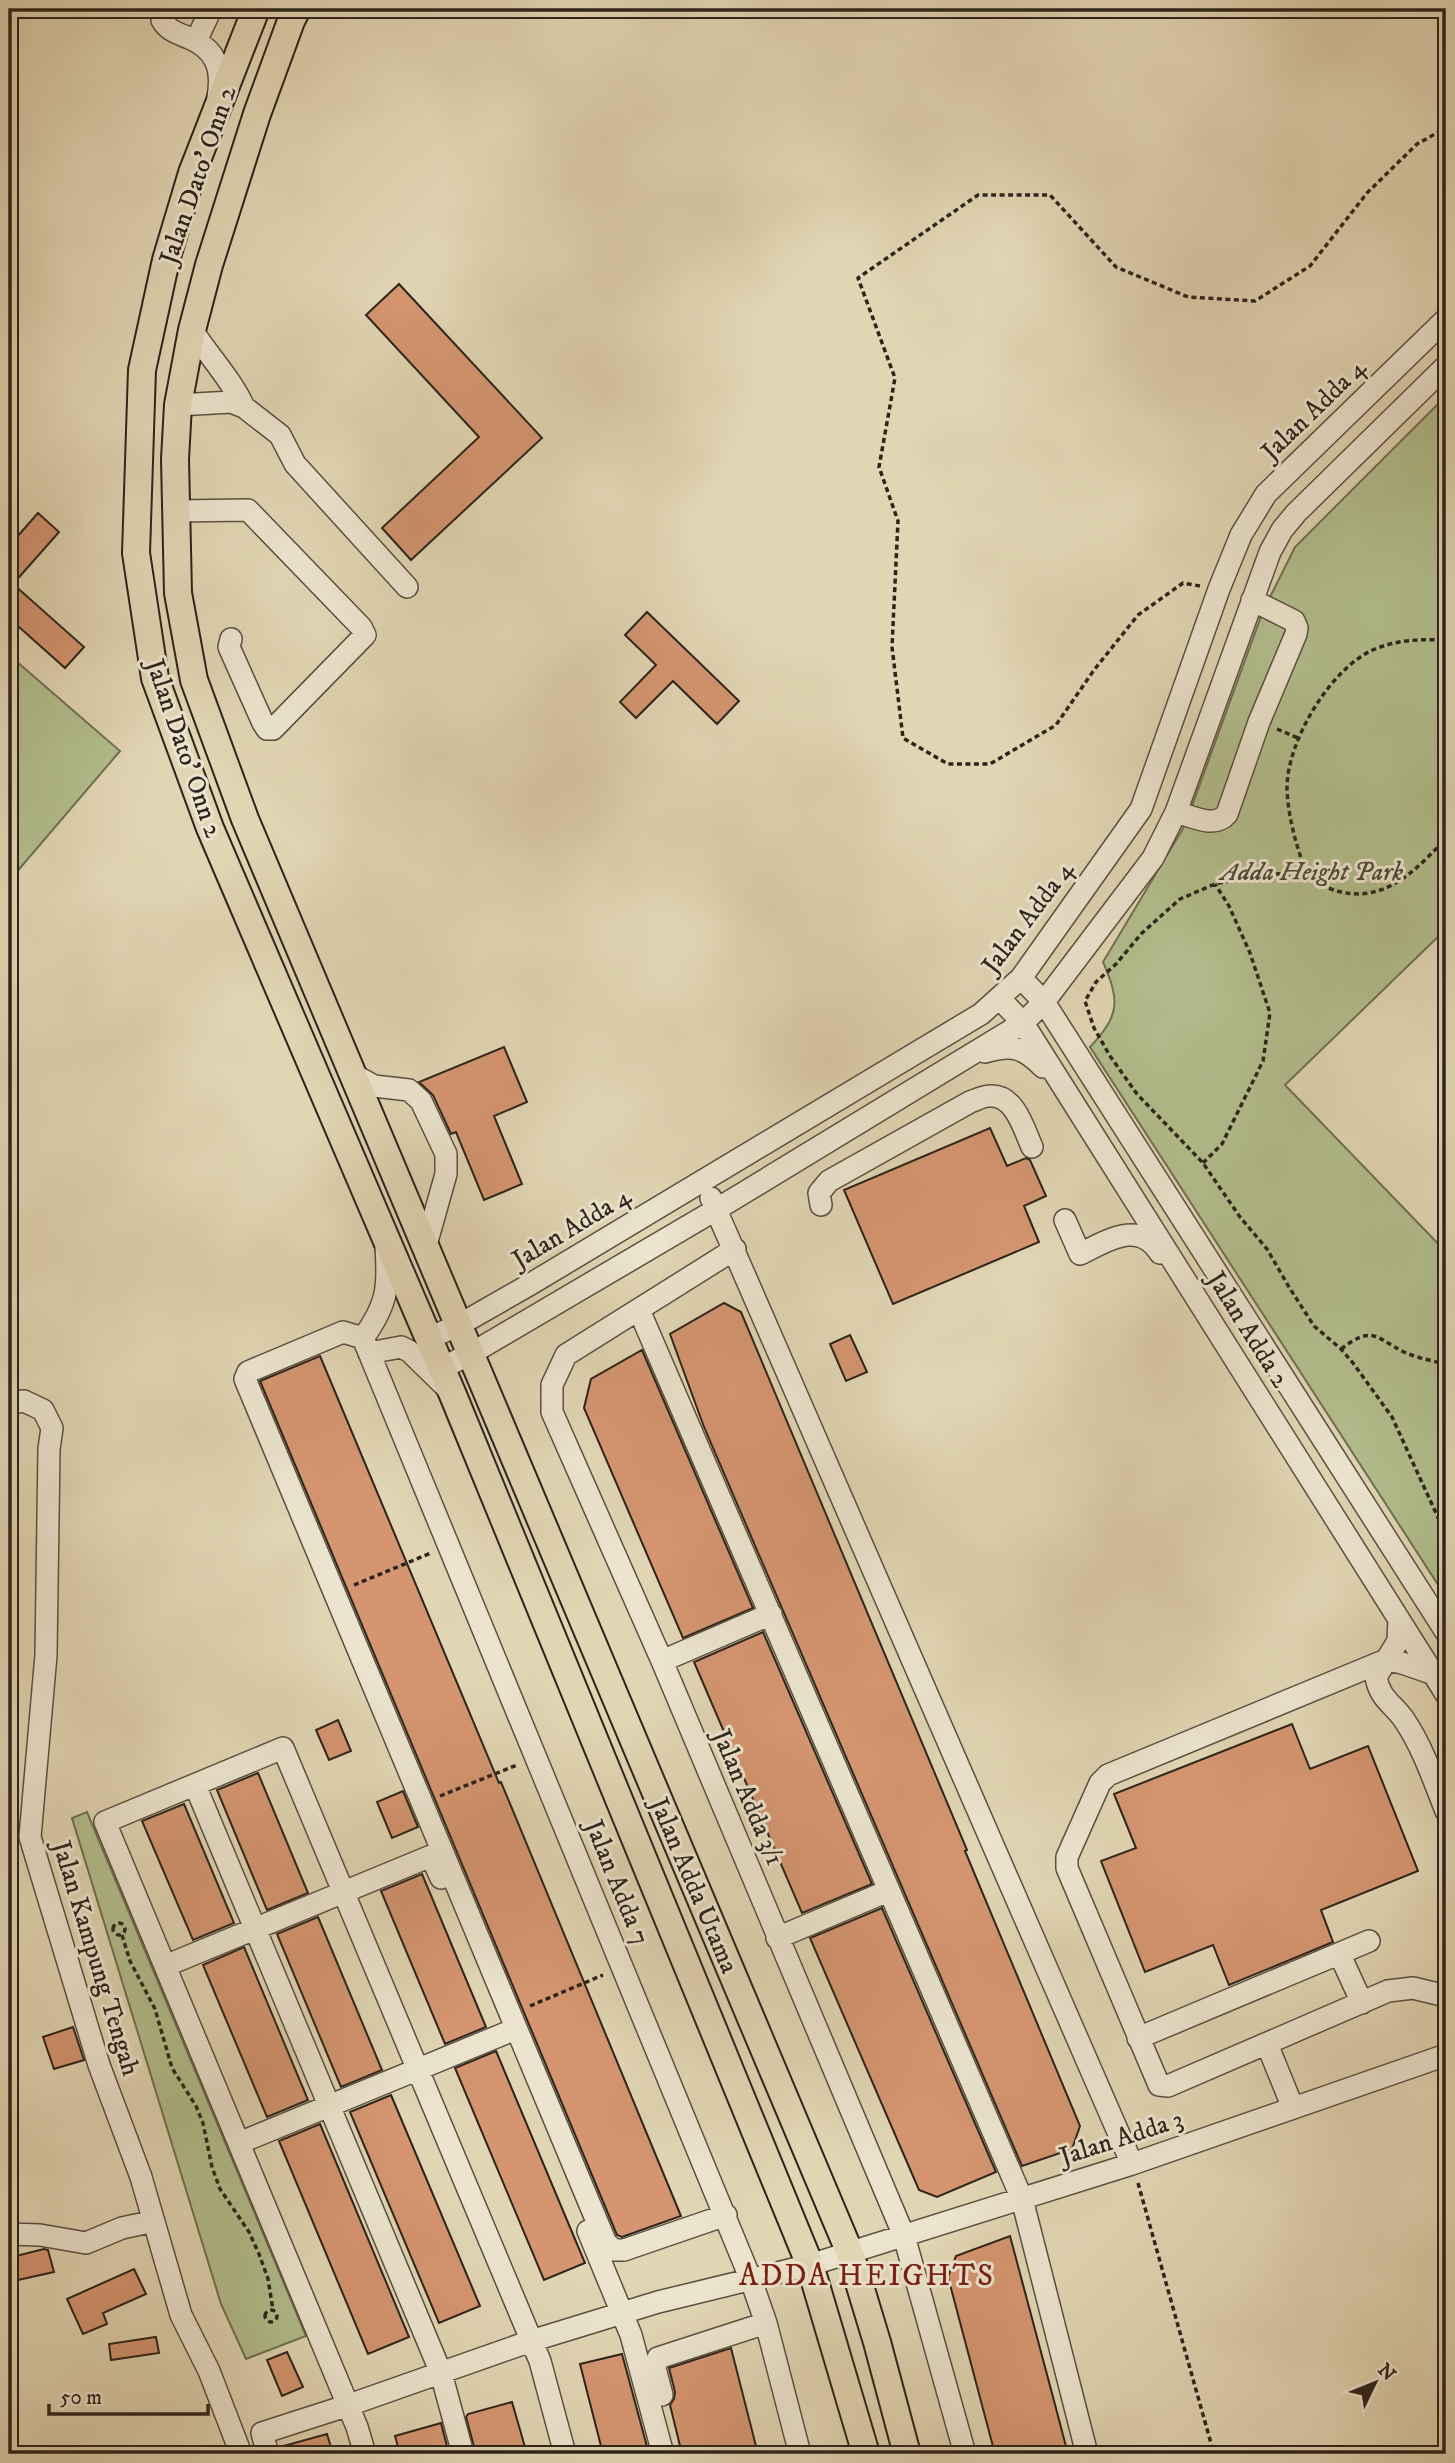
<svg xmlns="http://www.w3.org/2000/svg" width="1455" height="2463" font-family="'IM FELL DW Pica',serif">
  <rect width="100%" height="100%" fill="#e1d5b3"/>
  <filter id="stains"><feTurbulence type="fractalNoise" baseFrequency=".00286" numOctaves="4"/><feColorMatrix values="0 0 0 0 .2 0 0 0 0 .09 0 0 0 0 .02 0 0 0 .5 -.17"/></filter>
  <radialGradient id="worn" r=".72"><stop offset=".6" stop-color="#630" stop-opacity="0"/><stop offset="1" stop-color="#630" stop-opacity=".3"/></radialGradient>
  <path fill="#b2bd8d" stroke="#6f7054" stroke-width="2" d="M1446,396V929L1285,1085L1446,1252V1597L1090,1047C1120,1015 1120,1001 1103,962L1185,825L1263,611L1295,547Z
    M9,655L120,751L9,881Z
    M87,1812L306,2336L246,2359L221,2304L72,1818Z"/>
  <path fill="#d49570" stroke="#2c241b" stroke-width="2" d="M399,284L542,438L411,560L382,528L479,437L366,315Z
    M38,513L59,532L13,584L84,647L65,668L9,618V546Z
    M647,612L739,701L717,724L673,681L636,718L620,702L656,665L625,635Z
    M504,1047L527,1102L494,1116L522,1184L484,1200L456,1132L451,1134L433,1095L419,1082Z
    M990,1128L1007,1166L1026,1158L1030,1160L1046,1196L1024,1206L1039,1242L893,1304L844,1190Z
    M724,1303L741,1312L967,1850L965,1851L1080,2126L1072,2149L1022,2166L704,1427L670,1334Z
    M850,1335L867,1372L846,1381L830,1344Z
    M642,1350L753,1608L683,1638L584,1408L591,1379Z
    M320,1356L499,1783L501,1782L681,2216L622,2237L617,2235L260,1381Z
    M763,1632L872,1884L802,1913L694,1662Z
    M338,1720L351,1751L329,1760L316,1730Z
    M1292,1724L1310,1769L1368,1746L1418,1871L1321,1910L1333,1942L1229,1985L1213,1945L1145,1972L1101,1861L1136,1848L1114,1794Z
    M258,1773L308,1893L267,1910L217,1790Z
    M403,1791L418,1827L392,1838L377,1802Z
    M184,1804L234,1923L193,1940L142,1821Z
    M422,1874L486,2027L445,2044L381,1891Z
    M882,1908L996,2172L937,2197L919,2190L810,1938Z
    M318,1917L382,2070L341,2087L277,1934Z
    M244,1947L308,2100L267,2117L203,1965Z
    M73,2027L84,2060L54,2069L43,2037Z
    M496,2051L585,2263L544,2280L455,2068Z
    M391,2095L480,2306L439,2323L350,2112Z
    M320,2124L409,2337L368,2354L279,2141Z
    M1010,2236L1053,2397L1068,2454H995L948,2277L956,2256Z
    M44,2249L48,2250L54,2272L18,2280L12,2257Z
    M134,2269L146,2294L103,2313L107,2324L83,2334L67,2299Z
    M156,2337L159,2353L111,2360L109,2344Z
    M731,2348L758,2454H682L670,2405L674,2399L675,2392L669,2368Z
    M287,2352L303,2387L282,2396L267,2360Z
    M622,2354L649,2454H603L580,2364Z
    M512,2402L527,2454H476L466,2417L468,2414Z
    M441,2423L449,2454H400L395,2436Z
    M327,2434L333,2454H281L280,2447Z"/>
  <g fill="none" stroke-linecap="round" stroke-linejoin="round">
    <g stroke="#595041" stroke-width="24">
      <path id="minor" d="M166,9L162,20C168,31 178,33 189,38C216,49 223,69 218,97
        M196,41L211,9
        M192,330C209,356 231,379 244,407
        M178,405L231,402L244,407L280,435L295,464L407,587
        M175,511L248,510L361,627L365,635L273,729H267L263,723L229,647L231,639
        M1176,812C1192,816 1214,829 1227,814L1259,722L1296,634L1297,628L1294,621L1252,600
        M1021,978L1044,1002L1446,1632
        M1000,999L1023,1023L1446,1694
        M985,1052C1012,1044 1023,1047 1043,1067
        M354,1075L374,1086L409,1090L421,1101L446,1154V1174L426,1245
        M711,1198L1132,2164
        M821,1205L819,1193L829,1181L970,1102C976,1100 985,1095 992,1096C1015,1096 1024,1129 1032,1147
        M1065,1220L1080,1254C1107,1241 1139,1219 1160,1253
        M735,1249L566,1355L552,1385V1412L662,1661L904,2236L965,2454
        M639,1310L1022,2199L1087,2454
        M363,1338L751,2280L766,2323L800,2454
        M363,1338L343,1332L248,1372L245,1379L606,2243L614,2250H624L726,2215
        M363,1338C387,1305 389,1288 386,1248
        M429,1338L459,1325L529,1285L981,1014L1021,978L1141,809L1219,589L1241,535L1266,494L1446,319
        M369,1353L401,1347L409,1351L447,1388
        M442,1368L472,1353L717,1209L1023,1023L1044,1002L1153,858L1176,812L1270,552L1282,530L1296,513L1446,366
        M9,1403L24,1401L43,1410L52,1428L49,1449L46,1655L30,1837L99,2065L141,2177L181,2315L209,2371L241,2454
        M1399,1619L1398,1641L1376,1677C1380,1700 1394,1704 1405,1721C1423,1748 1434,1781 1446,1811
        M662,1661L771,1614
        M1434,1674L1402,1663L1386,1660L1108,1775L1100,1783L1067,1857V1868L1159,2085L1168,2086L1388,1991L1413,1988L1446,1996
        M195,1785L441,2373L463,2454
        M777,1938L888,1891
        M1340,1955L1362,2003
        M165,1966L431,1856L441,1878
        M1138,2038L1369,1941
        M1267,2044L1293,2108
        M239,2143L506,2033
        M588,2231L631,2335L663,2454
        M9,2234L40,2235L86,2243L122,2228L154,2221
        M662,2395L655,2368L658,2358L766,2323
        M268,2454L262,2433L349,2405L531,2341L658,2302L810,2265L1132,2164L1446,2055
        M365,2454L357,2427L105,1822L283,1748L540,2361L565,2454"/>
    </g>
    <g stroke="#2c241b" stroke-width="30">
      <path id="major" d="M256,9L192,173L166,260L142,370L136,553L155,678L210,828L453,1395L810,2265L866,2454
        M297,9L291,21L257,114L209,265L192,330L178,405L175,459L178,593L194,680L245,819L850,2253L877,2342L907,2454"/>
    </g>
    <path stroke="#2c241b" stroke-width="3.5" stroke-dasharray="5 3.5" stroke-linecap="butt" d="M1446,557L1443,585L1446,595
      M1200,586L1183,583L1138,615L1094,670L1056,725L990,764H948L903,738L892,647L898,521L879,467L895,378L858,278L978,195H1050L1116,267L1188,297L1255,301L1310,266L1367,193L1417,144L1446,128
      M1446,629L1443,635L1446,644
      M1443,640C1420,639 1397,640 1375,649C1331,667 1287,741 1287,788C1288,819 1297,847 1307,876L1266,873L1215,884L1180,899L1142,933L1116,964L1096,982L1085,1001L1094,1028L1110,1056L1137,1094L1203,1163L1240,1217L1267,1249L1289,1287L1314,1326L1341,1349L1353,1363L1392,1417L1446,1535
      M1277,729L1298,738
      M1307,876C1313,883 1321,885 1331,889C1381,907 1415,872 1446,838
      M1203,1163L1222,1144L1263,1061L1270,1013L1250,953L1229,906L1215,884
      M1341,1349C1373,1325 1374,1337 1404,1352C1417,1358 1433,1361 1446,1364
      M354,1585L431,1553
      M440,1796L517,1765
      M113 1929a6 6 0 1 1 12 0a6 6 0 1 1-12 0Z
      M122,1935L130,1961L155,2009L172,2068L196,2106L203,2123L212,2167L220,2189L249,2232L259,2254L268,2279L273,2310
      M530,2006L603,1975
      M1138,2183L1214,2454
      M265 2316a6 6 0 1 1 12 0a6 6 0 1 1-12 0Z"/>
    <use href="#minor" stroke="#ece4ce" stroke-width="21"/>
    <use href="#major" stroke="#e1d5b3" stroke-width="26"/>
  </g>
  <g text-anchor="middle" stroke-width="6" stroke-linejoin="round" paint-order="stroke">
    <g font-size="26" fill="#2c241b" stroke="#ece4ce">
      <text transform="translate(197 175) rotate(-71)" y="9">Jalan Dato' Onn 2</text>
      <text transform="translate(1313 409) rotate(-44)" y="9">Jalan Adda 4</text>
      <text transform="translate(185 748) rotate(71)" y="9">Jalan Dato' Onn 2</text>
      <text transform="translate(1027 917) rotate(-53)" y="9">Jalan Adda 4</text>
      <text transform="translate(571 1227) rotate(-31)" y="9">Jalan Adda 4</text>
      <text transform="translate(1249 1329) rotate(58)" y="9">Jalan Adda 2</text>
      <text transform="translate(749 1797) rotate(67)" y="9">Jalan Adda 3/1</text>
      <text transform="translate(618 1882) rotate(68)" y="9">Jalan Adda 7</text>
      <text transform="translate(695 1885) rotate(67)" y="9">Jalan Adda Utama</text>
      <text transform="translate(97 1958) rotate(73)" y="9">Jalan Kampung Tengah</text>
      <text transform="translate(1121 2137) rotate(-18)" y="9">Jalan Adda 3</text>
    </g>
    <g font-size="26" font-style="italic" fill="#4e4a38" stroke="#ece4ce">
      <text x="1312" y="880">Adda Height Park</text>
    </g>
    <g font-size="30" letter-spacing="2" fill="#7a1f14" stroke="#ece4ce">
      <text x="867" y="2285">ADDA HEIGHTS</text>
    </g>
  </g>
  <rect width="1455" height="2463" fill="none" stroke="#e1d5b3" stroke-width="35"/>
  <rect x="10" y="10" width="1434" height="2442" fill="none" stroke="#2c241b" stroke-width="3.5"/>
  <rect x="18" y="18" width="1420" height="2428" fill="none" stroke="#2c241b" stroke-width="2"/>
  <g transform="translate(1375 2383) rotate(47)" stroke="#ece4ce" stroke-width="5" paint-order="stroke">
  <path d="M0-5L12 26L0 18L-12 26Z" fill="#2c241b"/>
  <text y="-10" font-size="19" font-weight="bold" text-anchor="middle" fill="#2c241b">N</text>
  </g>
  <path d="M49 2404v10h159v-10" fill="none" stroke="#2c241b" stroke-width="3.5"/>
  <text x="60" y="2404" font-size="21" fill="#2c241b" stroke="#ece4ce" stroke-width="5" paint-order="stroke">50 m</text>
  <rect width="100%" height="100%" filter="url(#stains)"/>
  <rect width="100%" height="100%" fill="url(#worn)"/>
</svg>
